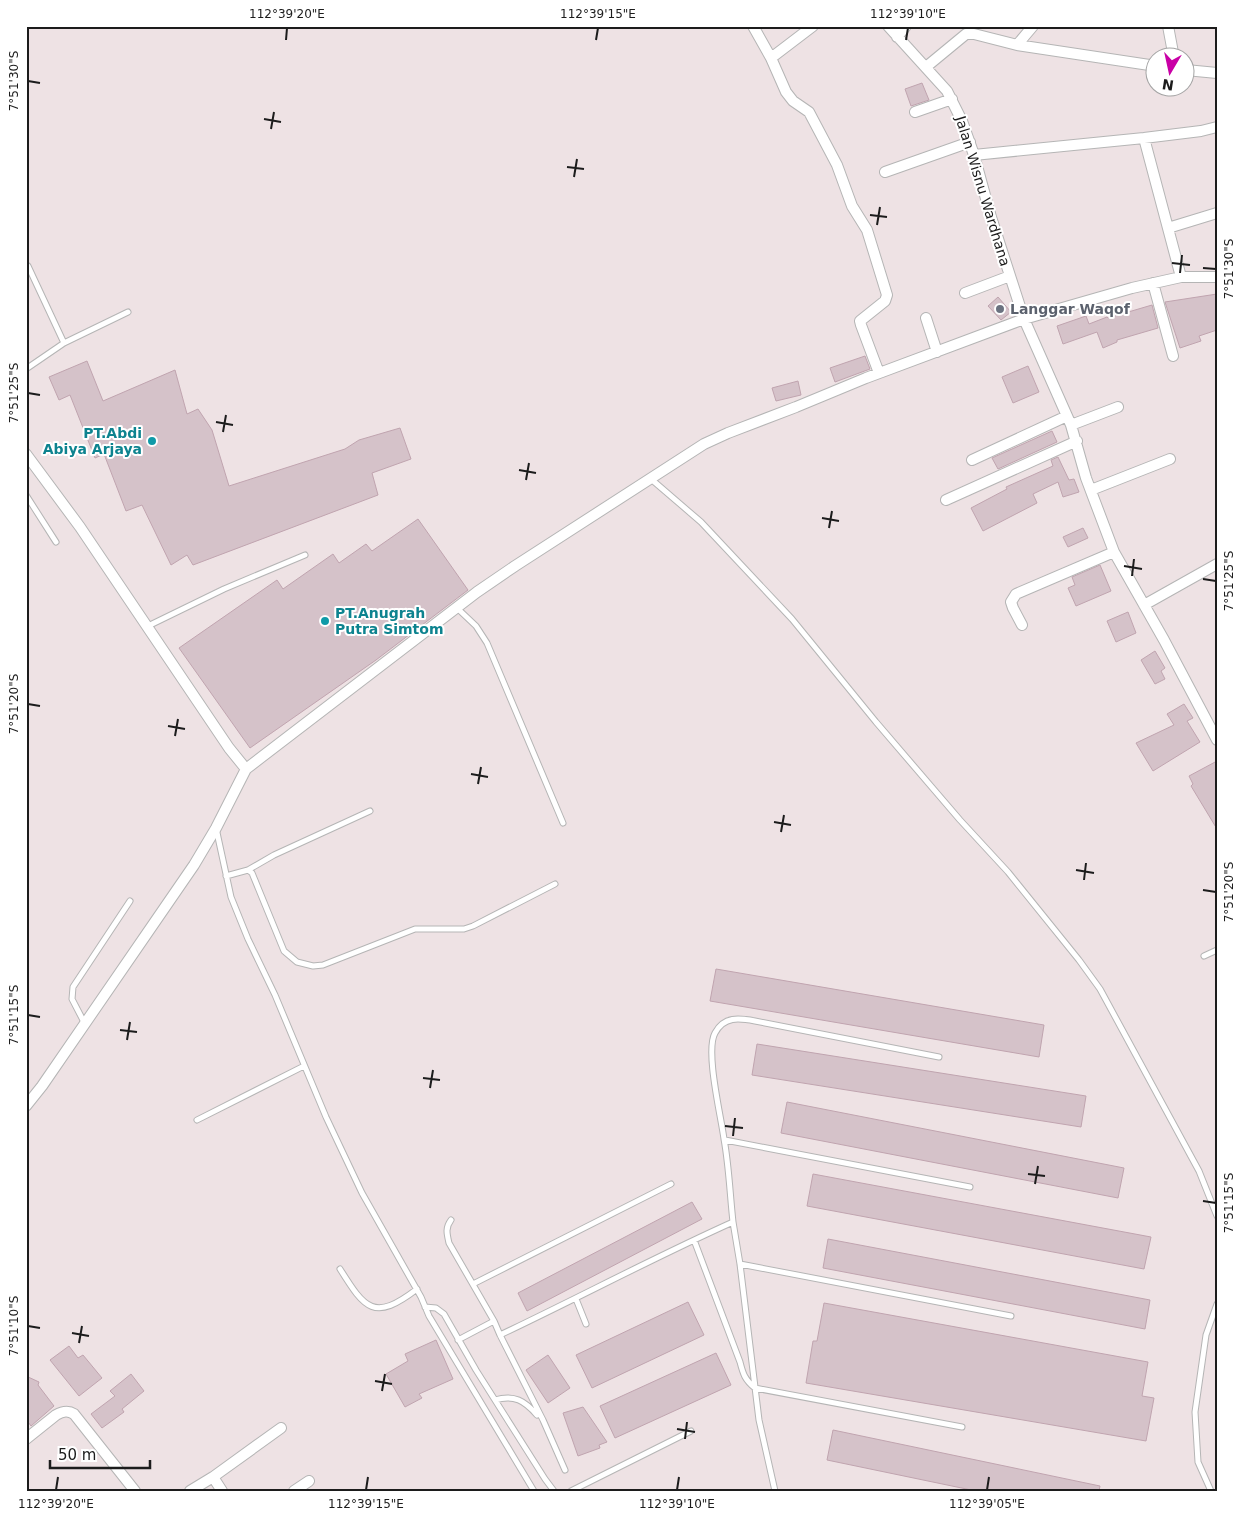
<svg xmlns="http://www.w3.org/2000/svg" width="1243" height="1517" font-family="'DejaVu Sans',sans-serif">
  <rect width="100%" height="100%" fill="#eee2e4"/>
  <path fill="#d5c2c9" stroke="#c0a4af" d="M922,83L929,100L911,106L905,89Z
    M1217,294V330L1199,336L1201,341L1180,348L1165,302Z
    M998,297L1011,312L1001,320L988,306Z
    M1152,305L1158,328L1117,340V342L1103,348L1097,332L1063,344L1057,326L1086,316L1089,324L1107,317L1108,318Z
    M865,356L870,369L835,382L830,368Z
    M87,361L103,401L175,370L187,414L198,409L212,430L229,486L345,449L359,440L400,428L411,459L372,473L378,495L193,565L187,555L171,565L142,505L126,511L104,454L95,458L70,395L59,400L49,377Z
    M1028,366L1039,392L1013,403L1002,377Z
    M798,381L801,395L776,401L772,388Z
    M1052,431L1057,442L998,469L992,458Z
    M1058,457L1069,480L1074,479L1079,492L1063,497L1058,482L1033,494L1037,503L983,531L971,508L1007,489L1006,487L1053,466L1051,460Z
    M418,519L468,590L376,660L250,748L179,648L277,580L283,589L333,554L339,563L366,544L372,551Z
    M1083,528L1088,538L1068,547L1063,537Z
    M1100,565L1111,591L1076,606L1068,588L1075,585L1072,577Z
    M1128,612L1136,633L1116,642L1107,621Z
    M1155,651L1165,668L1161,671L1165,679L1155,684L1141,660Z
    M1184,704L1193,718L1187,721L1200,742L1153,771L1136,743L1174,725L1167,714Z
    M1217,761V829L1191,786L1193,784L1189,776Z
    M716,969L1044,1025L1039,1057L710,1001Z
    M757,1044L1086,1096L1081,1127L752,1075Z
    M787,1102L1124,1168L1118,1198L781,1133Z
    M813,1174L1151,1237L1144,1269L807,1206Z
    M692,1202L702,1219L527,1311L518,1293Z
    M828,1239L1150,1300L1145,1329L823,1268Z
    M688,1302L704,1335L592,1388L576,1355Z
    M824,1303L1148,1362L1142,1396L1154,1398L1146,1441L806,1383L813,1341H817Z
    M436,1340L453,1379L419,1394L422,1398L405,1407L386,1374L408,1361L405,1354Z
    M69,1346L78,1358L83,1355L102,1378L79,1396L50,1360Z
    M716,1353L731,1385L615,1438L600,1406Z
    M548,1355L570,1388L548,1403L526,1370Z
    M131,1374L144,1391L122,1409L124,1412L102,1428L91,1414L115,1396L110,1391Z
    M26,1376L39,1382L38,1385L54,1406L31,1426L26,1419Z
    M583,1407L607,1442L599,1445L600,1448L578,1456L563,1413Z
    M833,1430L1100,1486L1099,1491H976L827,1460Z"/>
  <g fill="none" stroke-linecap="round" stroke-linejoin="round">
    <g stroke="#b5b5b5" stroke-width="7">
      <path id="lane" d="M28,266L64,343
        M26,369L64,343L128,312
        M651,479L701,522L792,619L876,722L960,820L1008,872L1079,960L1100,989L1199,1171L1217,1216
        M26,495L56,542
        M457,608L476,626L487,643L563,823
        M148,626L224,589L305,555
        M216,828L231,897L248,939L275,995L326,1117L362,1193L421,1297L429,1316L534,1491
        M248,870L274,855L370,811
        M226,876L248,870L252,873L284,951L297,962L313,966L323,965L415,929H464L473,926L555,884
        M1204,956L1217,950
        M85,1024L72,999L73,987L130,901
        M197,1120L304,1066
        M725,1140L970,1187
        M451,1220C445,1228 447,1234 449,1243L494,1321L458,1340
        M733,1222L740,1264L759,1420L775,1491
        M694,1240L740,1362C743,1374 745,1380 755,1388L962,1427
        M740,1264L1011,1316
        M340,1269C365,1309 374,1322 417,1289
        M473,1284L671,1184
        M576,1299L586,1324
        M425,1307L436,1308L444,1314L476,1370L545,1479L554,1491
        M494,1321L500,1335C578,1298 655,1257 733,1222C730,1195 729,1166 724,1139C721,1116 705,1051 715,1033C724,1016 739,1018 755,1021L939,1057
        M500,1335L543,1420L565,1470
        M495,1400C514,1394 525,1401 537,1415
        M571,1491L691,1431
        M1211,1491L1198,1462L1195,1412L1206,1335L1217,1304"/>
    </g>
    <g stroke="#b5b5b5" stroke-width="12">
      <path id="street" d="M753,26L771,58L786,92L793,101L809,112L837,165L852,206L867,230L887,295L885,301L860,321L861,325L879,373
        M888,26L947,91L962,121L974,155L991,217L1024,319L1071,425L1086,478L1114,552L1164,640L1217,740
        M1168,26L1174,58
        M897,37L906,26
        M1017,45L1033,26
        M771,58L813,26
        M926,67L966,34H974L1017,45L1156,66
        M1186,70L1217,73
        M915,112L952,99
        M1144,138L1181,277
        M974,155L1144,138L1201,131L1217,127
        M885,172L970,142
        M1168,228L1217,213
        M1153,283L1173,356
        M965,293L1010,276
        M926,318L937,352
        M1071,425L1118,407
        M26,454L80,527L229,748L246,769L477,592L515,566L704,444L728,433L796,407L866,378L1024,319L1132,288L1181,277H1217
        M972,460L1067,416
        M1091,490L1170,459
        M946,500L1077,441
        M1144,605L1217,564
        M1022,625L1013,608L1011,602L1016,594L1114,552
        M26,1106L42,1086L194,865L216,828L246,769
        M26,1439L56,1415C63,1411 68,1410 74,1414L135,1491
        M213,1477L222,1491
        M190,1491L213,1477L281,1428
        M294,1491L309,1481"/>
    </g>
    <use href="#lane" stroke="#fff" stroke-width="5"/>
    <use href="#street" stroke="#fff" stroke-width="10"/>
  </g>
  <path fill="none" stroke="#1c1c1c" stroke-width="2" d="M286,40L287,28M596,40L598,28M906,40L908,28M28,81L40,83M264,119L281,122M271,129L274,112M567,167L584,169M574,177L577,159M870,215L887,217M877,225L880,207M1172,263L1190,265M1203,268L1216,269M1180,273L1182,255M28,393L40,395M216,422L233,425M223,432L226,415M519,470L536,473M526,480L529,463M822,518L839,521M829,528L832,511M1124,566L1142,569M1132,576L1134,559M1203,579L1216,581M28,704L40,706M168,726L185,729M175,736L178,719M471,774L488,777M478,784L481,767M774,822L791,825M781,832L784,815M1076,870L1094,873M1084,880L1086,863M1203,890L1216,892M28,1015L40,1017M120,1030L137,1032M127,1040L130,1022M423,1078L440,1080M430,1088L433,1070M725,1126L743,1128M733,1136L735,1118M1028,1174L1045,1176M1035,1184L1038,1166M1203,1201L1216,1203M28,1326L40,1328M72,1333L89,1336M79,1343L82,1326M375,1381L392,1384M382,1391L385,1374M677,1429L695,1432M685,1439L687,1422M56,1490L58,1477M366,1490L368,1477M677,1490L679,1477M987,1490L989,1477"/>
  <circle fill="#6b7280" stroke="#fff" stroke-width="2" cx="1000" cy="309" r="5"/>
  <g fill="#0f9aa8" stroke="#fff" stroke-width="2">
    <circle cx="152" cy="441" r="5"/>
    <circle cx="325" cy="621" r="5"/>
  </g>
  <g text-anchor="middle" stroke-width="4" stroke-linejoin="round" paint-order="stroke">
    <g font-size="14" fill="#1c1c1c" stroke="#fff">
      <text transform="translate(983 191) rotate(73)" y="5">Jalan Wisnu Wardhana</text>
    </g>
    <g font-size="14" font-weight="bold" fill="#5b616d" stroke="#fff" text-anchor="start">
      <text x="1010" y="314">Langgar Waqof</text>
    </g>
    <g font-size="14" font-weight="bold" fill="#0d838f" stroke="#fff" text-anchor="end">
      <text x="142" y="438">PT.Abdi<tspan x="142" dy="16">Abiya Arjaya</tspan></text>
      <text x="335" y="618" text-anchor="start">PT.Anugrah<tspan x="335" dy="16">Putra Simtom</tspan></text>
    </g>
  </g>
  <rect width="1243" height="1517" fill="none" stroke="#ffffff" stroke-width="55"/>
  <g transform="translate(1170 72) rotate(189)"><circle r="24" fill="#ffffff" stroke="#a4a4a4"/>
  <path d="M0-4L9 19L0 12L-9 19Z" fill="#c900a6"/>
  <text y="-8" font-size="14" font-weight="bold" text-anchor="middle" fill="#1c1c1c">N</text>
  </g>
  <path d="M50 1460v8h100v-8" fill="none" stroke="#1c1c1c" stroke-width="2.5"/>
  <text x="58" y="1460" font-size="15" fill="#1c1c1c" stroke="#ffffff" stroke-width="4" paint-order="stroke">50 m</text>
  <rect x="28" y="28" width="1188" height="1462" fill="none" stroke="#1c1c1c" stroke-width="2"/>
  <g font-size="12" text-anchor="middle" fill="#1c1c1c">
    <text x="287" y="18">112°39'20"E</text>
    <text x="598" y="18">112°39'15"E</text>
    <text x="908" y="18">112°39'10"E</text>
    <text transform="translate(14 81) rotate(-90)" y="4">7°51'30"S</text>
    <text transform="translate(1229 269) rotate(-90)" y="4">7°51'30"S</text>
    <text transform="translate(14 393) rotate(-90)" y="4">7°51'25"S</text>
    <text transform="translate(1229 581) rotate(-90)" y="4">7°51'25"S</text>
    <text transform="translate(14 704) rotate(-90)" y="4">7°51'20"S</text>
    <text transform="translate(1229 892) rotate(-90)" y="4">7°51'20"S</text>
    <text transform="translate(14 1015) rotate(-90)" y="4">7°51'15"S</text>
    <text transform="translate(1229 1203) rotate(-90)" y="4">7°51'15"S</text>
    <text transform="translate(14 1326) rotate(-90)" y="4">7°51'10"S</text>
    <text x="56" y="1508">112°39'20"E</text>
    <text x="366" y="1508">112°39'15"E</text>
    <text x="677" y="1508">112°39'10"E</text>
    <text x="987" y="1508">112°39'05"E</text>
  </g>
</svg>
